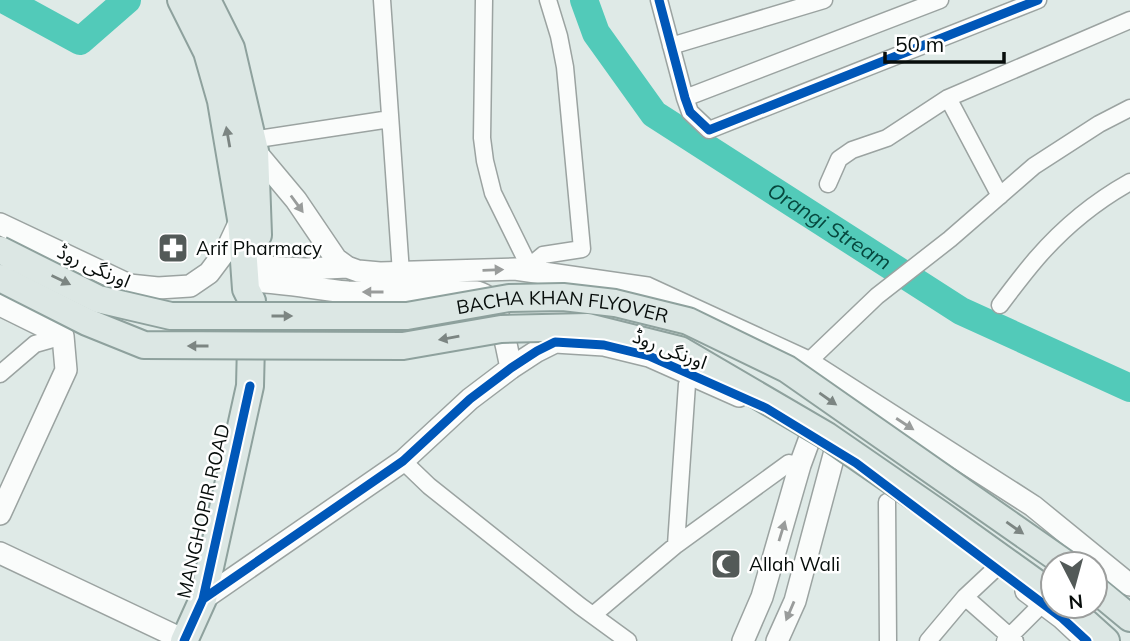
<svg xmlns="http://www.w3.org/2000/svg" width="1130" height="641" font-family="Mulish,'Noto Sans Arabic',sans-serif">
  <rect width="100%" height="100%" fill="#dfeae7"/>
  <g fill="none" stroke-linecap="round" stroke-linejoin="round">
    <g stroke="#52cab9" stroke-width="28">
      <path d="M5,0L80,41L127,0"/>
      <path id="s1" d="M584,0L596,33L654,114L961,311L1130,388"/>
    </g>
    <g stroke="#9ba3a1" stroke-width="19">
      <path id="minor" d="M382,0L401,273
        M484,0L482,138L485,161L493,193L529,266
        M659,0L685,98L690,112L709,130L1038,0
        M671,46L824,0
        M685,98L940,0
        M948,98L1000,196
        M252,140L390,119
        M828,184L839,159L852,150L887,138L948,98L1130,20
        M524,271L543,255L582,249L565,67L559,36L548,0
        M1000,305C1012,289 1024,273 1037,258C1063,228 1096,201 1130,182
        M808,362L877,296L950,239L1034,166L1099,124L1130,108
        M0,374L35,344L63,336
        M403,461L429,486L580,606L628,641
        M887,502L888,641
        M676,545L687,384
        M996,568L965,597L1015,641
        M593,615L676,545L789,463L800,465
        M928,641L965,597
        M1005,641L1043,603"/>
    </g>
    <g stroke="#9ba3a1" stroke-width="24">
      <path id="tertiary" d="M255,151L296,200L336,259L347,267L358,271L380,273L515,269L647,288L808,362L1033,506L1130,585
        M0,224L129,285L158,288L190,286L209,273L227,249L241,219
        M246,266L306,269L347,267
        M246,281C280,281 314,289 348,292C391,294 434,291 477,292C480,293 485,295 487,297C501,309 507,350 511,368
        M0,305L63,336L66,370L0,514
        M0,553L184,640
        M1026,591L1062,618L1077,632
        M203,599L403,461L470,399L511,368L537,351L555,342L604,345L649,356L739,396
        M743,641L762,597L800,465L811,435
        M777,641L795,601L835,451"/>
    </g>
    <g stroke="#8ea19d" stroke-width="30">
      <path id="primary" d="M181,0L207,52L221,101L241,219L246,289L252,301L250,386L203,599L184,641
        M207,0L231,48L255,151L258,235
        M1095,589L1130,618
        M1067,606L1106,641"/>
    </g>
    <use href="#minor" stroke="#fafcfb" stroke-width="16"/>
    <use href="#tertiary" stroke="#fafcfb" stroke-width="21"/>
    <use href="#primary" stroke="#dce7e4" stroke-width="26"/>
    <g stroke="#8ea19d" stroke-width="30" stroke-linecap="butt">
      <g id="primary-bridge">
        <path id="s2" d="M0,250L98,299L171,316H407L509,298L563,297L615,303L688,321L787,369L1066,564"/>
        <path d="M0,278L87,322L144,345L403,346L501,329L588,327L680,350L827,436L940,514L1053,595"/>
      </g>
    </g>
    <use href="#primary-bridge" stroke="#dce7e4" stroke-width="26"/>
    <g stroke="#fff" stroke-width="13">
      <path id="cycleway" d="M659,0L685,98L690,112L709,130L1038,0
        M203,599L403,461L470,399L511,368L537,351L555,342L604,345L649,356L766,408L856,463L1062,618L1087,641
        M184,641L203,599L250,386"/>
    </g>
    <use href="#cycleway" stroke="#0057b8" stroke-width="9"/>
  </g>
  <defs><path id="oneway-solid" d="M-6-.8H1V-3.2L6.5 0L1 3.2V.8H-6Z" transform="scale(1.75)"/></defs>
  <g fill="#7c8582">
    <use href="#oneway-solid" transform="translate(228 137) rotate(-100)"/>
    <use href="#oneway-solid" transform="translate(61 280) rotate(26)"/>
    <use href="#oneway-solid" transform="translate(282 316)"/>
    <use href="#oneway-solid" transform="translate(449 338) rotate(170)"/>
    <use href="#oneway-solid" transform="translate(198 346) rotate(-180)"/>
    <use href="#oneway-solid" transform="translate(828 399) rotate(35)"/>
    <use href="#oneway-solid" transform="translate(1015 528) rotate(35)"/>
  </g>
  <g fill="#999c9b">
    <use href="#oneway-solid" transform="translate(297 204) rotate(54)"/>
    <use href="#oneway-solid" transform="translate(493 270) rotate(-2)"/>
    <use href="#oneway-solid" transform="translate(373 292) rotate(-180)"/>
    <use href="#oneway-solid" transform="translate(905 424) rotate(33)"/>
    <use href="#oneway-solid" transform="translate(782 531) rotate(-73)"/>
    <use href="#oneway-solid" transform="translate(790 611) rotate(113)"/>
  </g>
  <defs>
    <g id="pharmacy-square" transform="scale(1.575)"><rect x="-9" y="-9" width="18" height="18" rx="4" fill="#535a58" stroke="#fff"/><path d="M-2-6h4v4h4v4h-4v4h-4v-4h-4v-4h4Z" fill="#fff"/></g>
    <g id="mosque-square" transform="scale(1.575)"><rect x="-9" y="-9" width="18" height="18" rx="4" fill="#535a58" stroke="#fff"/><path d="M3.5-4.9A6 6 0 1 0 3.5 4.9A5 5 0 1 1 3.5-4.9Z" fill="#fff"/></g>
  </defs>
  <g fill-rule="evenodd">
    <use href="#pharmacy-square" x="173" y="248"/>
    <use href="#mosque-square" x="726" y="564"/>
  </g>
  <g text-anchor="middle" stroke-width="5" stroke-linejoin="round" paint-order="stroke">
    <g font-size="19" fill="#070d0b" stroke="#fff" text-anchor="start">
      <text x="196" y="255">Arif Pharmacy</text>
      <text x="749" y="571">Allah Wali</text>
    </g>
    <g font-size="19" fill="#070d0b" stroke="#fff">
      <text transform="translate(94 266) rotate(24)" y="7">اورنگی روڈ</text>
      <text dy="7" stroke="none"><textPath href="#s2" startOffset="578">BACHA KHAN FLYOVER</textPath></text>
      <text transform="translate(670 349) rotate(21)" y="7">اورنگی روڈ</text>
      <text transform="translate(203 511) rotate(-77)" y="7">MANGHOPIR ROAD</text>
    </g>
    <g font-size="21" font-style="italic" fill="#06483e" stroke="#fff">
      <text dy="7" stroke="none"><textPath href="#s1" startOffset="343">Orangi Stream</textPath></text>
    </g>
  </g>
  <g transform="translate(1074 585) rotate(174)"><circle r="33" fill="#ffffff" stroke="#9c9e9d" stroke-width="2"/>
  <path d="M0-5L12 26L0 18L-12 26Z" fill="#535a58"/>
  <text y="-10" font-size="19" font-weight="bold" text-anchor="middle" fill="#070d0b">N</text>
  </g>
  <path d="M885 52v10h119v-10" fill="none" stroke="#070d0b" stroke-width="3.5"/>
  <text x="895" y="52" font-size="21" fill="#070d0b" stroke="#ffffff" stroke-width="5" paint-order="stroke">50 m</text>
</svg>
